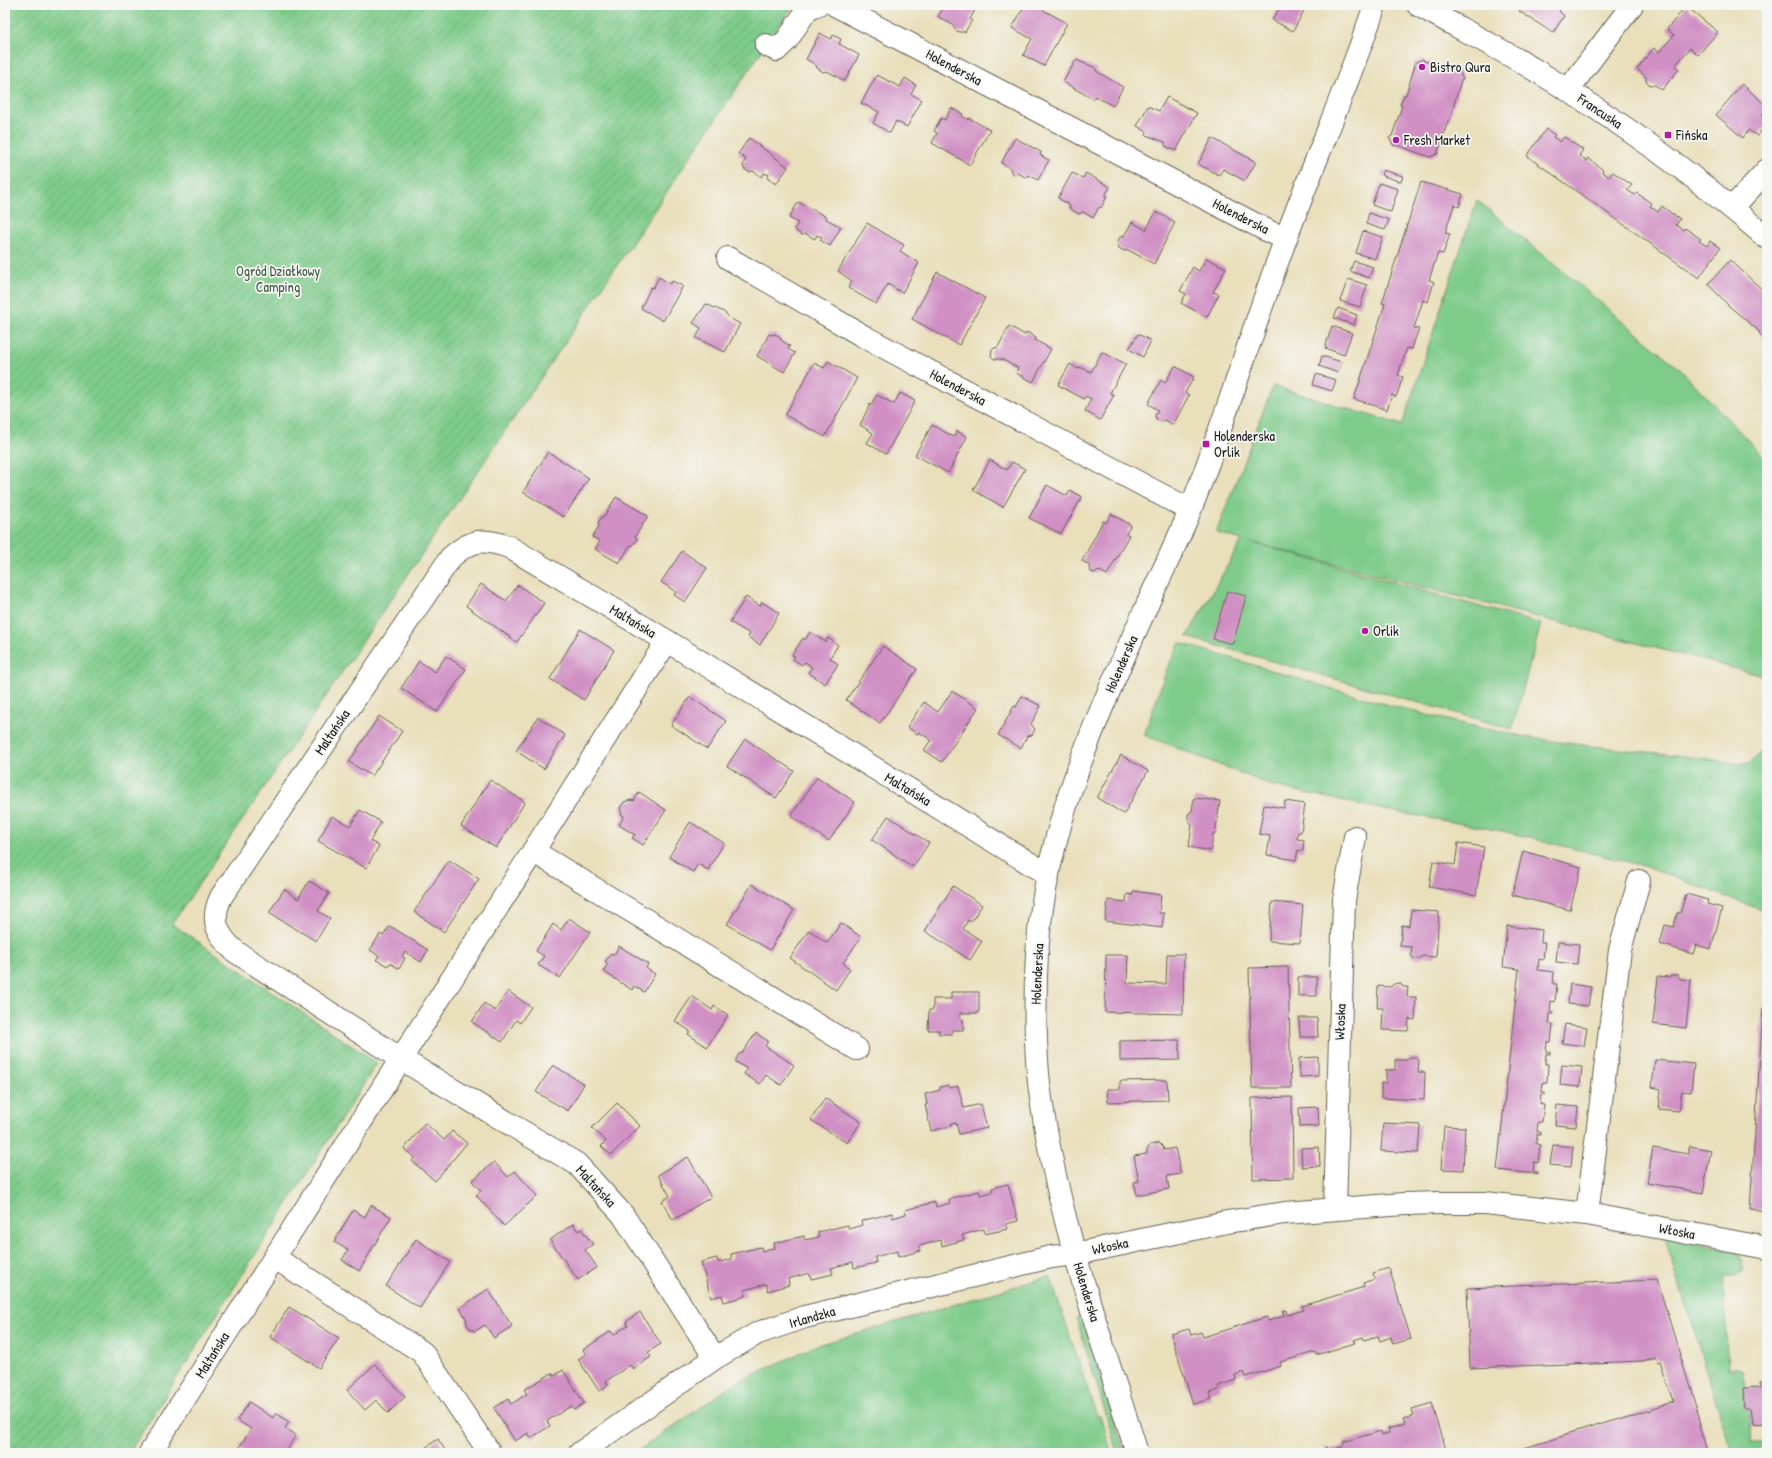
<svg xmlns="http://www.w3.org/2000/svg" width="1772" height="1458" font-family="'Patrick Hand',sans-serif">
  <defs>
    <pattern id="garden-furrows" width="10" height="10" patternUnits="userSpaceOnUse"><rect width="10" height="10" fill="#7ecb8a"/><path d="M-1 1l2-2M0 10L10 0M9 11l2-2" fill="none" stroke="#6cae76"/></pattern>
  </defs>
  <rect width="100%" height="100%" fill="#f6f6f2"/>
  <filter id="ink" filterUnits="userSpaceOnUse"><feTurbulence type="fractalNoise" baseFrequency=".025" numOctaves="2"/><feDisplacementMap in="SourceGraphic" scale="8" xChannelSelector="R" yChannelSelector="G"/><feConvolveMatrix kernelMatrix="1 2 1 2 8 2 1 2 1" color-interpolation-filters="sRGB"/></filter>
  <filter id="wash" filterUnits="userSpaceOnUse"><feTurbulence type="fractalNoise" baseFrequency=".012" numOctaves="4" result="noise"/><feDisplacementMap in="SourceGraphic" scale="16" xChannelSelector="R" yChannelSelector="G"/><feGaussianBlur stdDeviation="0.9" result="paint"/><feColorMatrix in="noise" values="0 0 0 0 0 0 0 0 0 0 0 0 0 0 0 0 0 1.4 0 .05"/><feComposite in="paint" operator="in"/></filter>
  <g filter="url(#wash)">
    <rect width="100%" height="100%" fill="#e9dfbb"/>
    <path fill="#7ecb8a" stroke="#4d7453" d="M1477,200L1679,368L1767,460V677L1250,542L1541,624L1512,729L1187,637L1242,540L1216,533L1273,386L1402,425Z
      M1180,643C1287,674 1392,710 1501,732C1580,749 1661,750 1740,764H1749L1767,746V912L1644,866L1502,831L1390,811L1273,786L1144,735L1168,666Z
      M1664,1235L1739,1253L1743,1260L1744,1269C1739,1277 1734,1276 1725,1276L1724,1301L1728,1369H1737L1743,1373L1744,1409H1749L1752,1443H1767V1446L1759,1449L1755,1453H1733L1730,1447Z
      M1050,1276L1097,1417L1100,1416L1112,1453H635L734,1384L815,1346Z
      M1082,1316L1125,1453H1118L1076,1318Z"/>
    <path fill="url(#garden-furrows)" stroke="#4d7453" d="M5,5H793L172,924L377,1063L129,1453H5Z"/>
    <g id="blocks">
      <path fill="#d090c4" d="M945,5H980L978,9L976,8L970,19L972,20L965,32H959L955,30L953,25L938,17Z
        M1025,5H1034L1067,23L1044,66L1023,55L1032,39L1012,28Z
        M1281,5H1307L1293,31L1272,20Z
        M1523,5H1563L1559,11L1564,16L1553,33L1519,11Z
        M1686,6L1718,32L1698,55L1690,48L1675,66L1679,69L1662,90L1655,85H1650L1646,81V77L1637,69L1654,48L1659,52L1674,35L1667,29Z
        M820,33L831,39L833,35L841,39L839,44L859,55L845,81L827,71L823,72L817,68L816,65L806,59Z
        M1423,59L1424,61L1459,71L1463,79L1461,80L1449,122L1448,121L1438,151L1439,153L1430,157L1396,145L1394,146L1389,138L1392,136L1402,106L1400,105L1404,95H1406L1415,65L1414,63Z
        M1076,60L1096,68V71L1123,87L1113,106L1095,96L1093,99L1063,82Z
        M877,75L900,87L905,78L916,85L911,94L922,100L907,127L896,121L890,133L873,123L879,112L861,103Z
        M1742,84L1767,106V109L1762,114L1767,118V124L1757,136L1749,130L1743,138L1716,115Z
        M1167,97L1197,113L1176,151L1165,146V142L1146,135L1147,132L1137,126L1148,106L1159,111Z
        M951,108L963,114L962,116L968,120L969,118L990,130L970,165L932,143L937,133L934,131L941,118L945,120Z
        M1546,129L1555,135L1553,137L1560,142L1564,137L1583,150L1579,155L1586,161L1588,158L1603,170L1602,172L1609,177L1613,172L1632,185L1627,190L1635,195L1637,193L1652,204L1650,206L1658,212L1662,206L1671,213L1680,219L1676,225L1684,230L1685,228L1701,239L1699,241L1707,246L1710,241L1720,248L1699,278L1527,156Z
        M749,138L788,167L776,184L767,178L769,175L764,173L762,177L753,171L749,172L744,169L743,164L746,159L738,154Z
        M1015,138L1041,152L1040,155L1049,160L1038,180L1029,175L1027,178L1018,173L1015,175L1011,172L1010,168L1001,163Z
        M1212,138L1256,162L1245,181L1223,169L1219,175L1198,164Z
        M1383,170L1403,176L1401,182L1381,175Z
        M1072,173L1083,178L1086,173L1110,187L1105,196L1107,197L1101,208L1099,207L1093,218L1083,212L1079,214L1070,209L1069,205L1058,198Z
        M1421,182L1463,194L1459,207L1454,205L1445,233L1450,234L1443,254L1438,253L1429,280L1434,282L1428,302L1423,300L1414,328L1419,329L1415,339L1412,349L1407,348L1398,375L1403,377L1396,397L1392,395L1387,410L1354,399L1385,304L1382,303Z
        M1379,183L1398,189L1391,212L1372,205Z
        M798,202L827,217L826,219L841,227L830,246L820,240L822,237L817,235L815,239L806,234L802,235L797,232L795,228L798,223L789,218Z
        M1156,212L1175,222L1154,264L1128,250L1124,251L1119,248L1117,243L1120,237L1124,236L1132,222L1146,230Z
        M1369,213L1389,220L1385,230L1366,224Z
        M867,223L904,245L900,251L919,263L902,293L888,284L876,304L848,288L852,281L838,271Z
        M1363,231L1383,237L1375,259L1356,253Z
        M1206,258L1226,268L1213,292L1219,294L1207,317L1181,303L1186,294L1180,291L1193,267L1199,271Z
        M1730,260L1767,294V341L1759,333L1760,332L1729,306L1708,284Z
        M1354,261L1373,267L1369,278L1350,271Z
        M937,272L985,298L959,345L912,319Z
        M659,277L670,284L672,281L683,286L663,321L641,308L651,287L653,288Z
        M1348,279L1367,285L1360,307L1340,301Z
        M706,304L724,312L731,319L740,324L725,352L696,338L701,328L693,323Z
        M1338,308L1357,315L1354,325L1334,318Z
        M1009,326L1025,335L1027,332L1036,338L1035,340L1051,349L1033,382L1016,373L1018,368L1001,359H994L991,356L992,349L998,347Z
        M1332,326L1352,333L1344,355L1325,348Z
        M769,334L772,335L775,334L780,337L781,340L790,346L788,349L795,353L784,372L757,356Z
        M1138,334L1151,341L1143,357L1129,349Z
        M1102,352L1126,364L1110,393L1114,395L1100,420L1085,411L1091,399L1086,396L1084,399L1058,385L1070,364L1078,369L1080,367L1091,372Z
        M1322,356L1342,362L1338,373L1319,366Z
        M828,361L857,378L825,437L785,415L814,363L824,368Z
        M1175,366L1194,377L1185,393L1189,395L1173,425L1165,420L1161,422L1156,419L1155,415L1158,410L1148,404L1161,380L1165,383Z
        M1316,374L1336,380L1332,391L1313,385Z
        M900,393L915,401L886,454L867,443L873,433L860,425L870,404L871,405L877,395L894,404Z
        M932,425L954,437L957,431L967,437L948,473L915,455Z
        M548,452L589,478L564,517L523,492Z
        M990,460L1007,470L1012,462L1025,469L1003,507L973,490Z
        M1047,485L1067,496L1070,490L1082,497L1061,534L1029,518Z
        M616,497L648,516L635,537L637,539L633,545L630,546L619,563L595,549L600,541L592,537L599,526L598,523L601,518L604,516Z
        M1111,514L1131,525L1126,534L1129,535L1107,575L1100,571L1094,573L1090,571L1089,565L1082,561L1103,521L1106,523Z
        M682,551L707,568L685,602L674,595L676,592L661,582Z
        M481,584L506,601L518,585L544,603L517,642L466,606Z
        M1227,591L1246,596L1233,644L1213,639Z
        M746,597L760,606L762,602L779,613L760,645L748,637L750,634L730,622Z
        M580,629L614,650L584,700L550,679Z
        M810,632L826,642L828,638L838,645L830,658L838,664L825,684L808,672L812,667L805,662L802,665L793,659L795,656L792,655L803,638L805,640Z
        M883,646L917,669L880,723L846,700Z
        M446,656L466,669L437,712L401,688L419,661L435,672Z
        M952,691L978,708L942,762L924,750L931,740L919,732L917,734L907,727L924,702L938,712Z
        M1022,696L1041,706L1031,724L1035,729L1032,735L1027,736L1021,748L998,735L1014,706L1016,707Z
        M690,697L726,721L707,749L671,725Z
        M379,716L402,731L372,776L349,762Z
        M538,717L565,735L544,769L516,751Z
        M745,739L794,771L776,798L727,766Z
        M1121,755L1148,771L1124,814L1097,798Z
        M817,777L855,802L829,841L791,816Z
        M490,780L525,802L496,848L461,826Z
        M639,792L666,810L643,845L632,838L635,835L619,825L624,816L622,815L620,808L624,802L631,800L634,801Z
        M1194,798L1220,801L1215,834H1213L1211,851L1189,847L1192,824L1188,820V814L1192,811Z
        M1285,801L1305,804L1301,832H1298L1297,839L1304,840L1303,851L1298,850L1296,860L1267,855L1270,836L1259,834L1264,805L1284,808Z
        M360,810L381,822L370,841L379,846L366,868L318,841L332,816L350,826Z
        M888,816L929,843L913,867L872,840Z
        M690,822L724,843L708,870L698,864L693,872L669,857Z
        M1458,843L1484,847L1476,895L1429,887L1433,861L1455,865Z
        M1523,851L1581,867L1570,910L1512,895Z
        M449,860L479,879L444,932L414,912Z
        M309,881L329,893L318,911L330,918L316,941L269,913L284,889L298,899Z
        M752,884L794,910L770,950L727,924Z
        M953,886L982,905L971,922L968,920L963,929L982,941L970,960L925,931Z
        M1133,891L1161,895L1159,913H1164L1162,928L1105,921L1108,900L1126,902L1127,894L1133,895Z
        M1686,894L1708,900L1707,904L1722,908L1711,949L1696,945L1693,954L1660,944L1665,925L1674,927L1677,913H1680Z
        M1272,902L1303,905L1300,943L1269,941Z
        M1411,910L1439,912L1436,957L1423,956L1419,959L1413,958L1411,955L1412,947L1400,946L1402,925L1409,926Z
        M569,918L590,932L560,978L538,965L544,956L536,951L553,924L561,930Z
        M841,923L861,937L843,963L850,969L836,990L790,958L809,930L827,943Z
        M390,926L428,950L421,962L405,952L402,956L405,958L399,969L390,963L388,966L376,960L379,956L370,950L380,934L383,936Z
        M1507,926L1542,930L1541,942H1545L1543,960L1539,959L1538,970L1554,972L1553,984H1557L1555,1002L1551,1001L1550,1011L1554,1012V1014H1550L1549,1024H1553L1551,1042H1547L1546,1052H1550V1054H1546L1545,1064H1548L1547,1082H1543L1542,1092H1545V1095L1541,1094L1540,1104L1544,1105L1542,1122H1538L1537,1132H1541V1135L1537,1134L1536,1144L1540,1145L1538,1163L1534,1162L1533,1172H1537V1174L1497,1170L1519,969L1503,967Z
        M1558,942L1579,944L1577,964L1556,962Z
        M619,946L648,964L646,968L655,974L644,992L634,986L632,990L603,971L608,964L605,962L611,953L614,955Z
        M1167,954H1184L1183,1014L1105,1012L1106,955H1128L1127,983L1166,984Z
        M1288,967L1291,1088H1252L1249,968Z
        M1671,975H1678L1680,979L1691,980L1686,1028L1653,1024L1658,976L1669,977Z
        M1298,977H1317V996H1298Z
        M1400,983L1403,987H1408L1407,997H1416L1415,1020L1409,1019L1408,1031L1382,1030L1383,1008H1377L1378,986L1390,987L1394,984Z
        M1570,984L1591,987L1588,1006L1568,1004Z
        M508,991L531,1007L520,1023L516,1020L502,1042L472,1022L484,1003L495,1011Z
        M951,992H979V1013H960V1019H963V1030H952V1034H939V1030H928L929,1010H933V999H951Z
        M692,996L712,1010L714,1006L728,1015L707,1047L688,1034L690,1031L675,1021Z
        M1763,1008L1767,1009V1211L1750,1209Z
        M1299,1018H1317L1318,1037H1300Z
        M1565,1024L1587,1027L1584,1046L1562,1043Z
        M756,1033L768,1041L765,1046L794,1065L781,1085L766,1075L760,1084L744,1074L747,1069L736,1062V1059L739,1054L742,1053Z
        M1179,1040L1180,1060L1120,1061V1041Z
        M1318,1057V1076L1300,1077L1299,1058Z
        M1410,1057H1417L1419,1061L1418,1072H1425L1424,1100L1381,1098V1083H1386V1070H1395V1060H1407Z
        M1655,1060L1694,1064L1691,1092L1682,1091L1679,1111L1659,1109L1661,1089L1652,1087Z
        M553,1065L584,1084L568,1111L536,1092Z
        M1562,1065L1582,1067L1580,1087L1560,1085Z
        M1167,1080L1168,1100L1108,1102L1107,1089H1120V1081Z
        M949,1085V1088L958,1086L964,1108L981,1104L987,1128L959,1134L956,1123L951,1124V1126L931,1131L925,1105H927L925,1094L940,1090V1087Z
        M1292,1097L1293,1178L1253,1179L1252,1098Z
        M825,1098L861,1122L847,1143L811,1120Z
        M617,1103L640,1126L611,1155L601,1146L606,1141L592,1128Z
        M1557,1105L1578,1107L1576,1127L1555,1125Z
        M1318,1107L1319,1126L1300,1127L1299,1108Z
        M425,1123L444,1140L452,1131L467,1143L435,1181L412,1161L415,1158L404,1149Z
        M1383,1123L1420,1125L1418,1153L1381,1151Z
        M1444,1126L1465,1127L1463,1170L1441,1169Z
        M1159,1143L1163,1147L1164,1150L1175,1148L1181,1174L1167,1176L1169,1189L1137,1195L1134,1182L1139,1181L1134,1156L1147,1154V1150L1150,1145Z
        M1553,1145L1573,1147L1571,1167L1550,1165Z
        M1690,1146L1711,1150L1703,1193L1647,1183L1653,1148L1688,1154Z
        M1319,1147L1320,1166L1302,1167L1301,1148Z
        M688,1157L711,1197L673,1220L662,1201L670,1196L658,1175Z
        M494,1162L508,1177L515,1171L537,1196L504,1226L476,1195L481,1191L472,1181Z
        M1008,1184L1018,1221L1006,1224L1008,1229L985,1234L984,1229L962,1235L964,1240L942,1246L941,1240L919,1246L920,1251L898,1257L897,1251L875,1257L876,1263L854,1268L853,1262L831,1268L833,1274L811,1279L809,1273L788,1279L789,1285L768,1291L766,1284L744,1290L746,1296L724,1302L722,1295L711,1298L701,1262L717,1258L718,1262L725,1261L732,1259L731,1254L761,1247L762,1251L768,1249L775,1248L774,1243L804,1236L805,1240L819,1237L818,1232L848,1225L849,1229L862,1225L861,1221L892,1213L893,1218L906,1214L905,1210L935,1202L936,1207L950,1203L949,1199L979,1191L980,1195L993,1192L992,1188Z
        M371,1205L391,1217L359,1271L342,1260L348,1250L334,1242L353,1210L365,1217Z
        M573,1224L578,1231L581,1229L593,1244L585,1250L597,1267L578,1280L550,1240Z
        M416,1239L450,1262L420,1308L386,1286Z
        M1389,1268L1411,1339L1393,1344L1391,1337L1380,1341L1378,1336L1364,1340L1363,1337L1354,1340L1355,1343L1316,1355L1315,1352L1280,1362L1281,1366L1246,1377L1244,1372L1235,1375L1236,1380L1218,1386L1220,1389L1209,1393L1211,1399L1193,1404L1171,1334L1189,1329L1191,1335L1201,1332L1203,1337L1267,1317L1268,1321L1284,1316L1283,1311L1286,1310L1287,1315L1304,1310L1302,1306L1364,1287L1363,1283L1375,1279L1373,1273Z
        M1657,1280L1710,1453H1508L1674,1402L1660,1361L1657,1362L1655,1357L1642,1361L1470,1368L1467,1288Z
        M488,1289L512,1326L494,1338L485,1325L475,1331L470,1329L467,1324L466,1318L460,1308Z
        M289,1307L339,1338L319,1368L270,1337Z
        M640,1312L661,1344L648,1352L651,1357L633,1369L630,1365L606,1381L608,1385L599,1391L578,1359L586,1354L583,1350L611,1331L614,1335L621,1330L628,1326L626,1322Z
        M375,1364L405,1397L388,1413L376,1400L365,1410L347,1390Z
        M563,1370L584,1403L574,1410L571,1406L547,1421L550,1426L531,1438L528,1433L515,1441L494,1408L508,1399L511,1404L527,1394L524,1390L552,1373L554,1376Z
        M1761,1381H1767V1426L1751,1427L1749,1409H1744L1743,1387L1762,1386Z
        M249,1402L273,1418L276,1413L289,1422L285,1428L296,1435L285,1453H247L239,1448L251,1429L237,1420Z
        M1432,1403L1447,1453H1323L1326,1452L1325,1448L1327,1447L1328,1451L1344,1446L1343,1442L1381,1431L1382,1435L1389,1433L1388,1429L1405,1424L1403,1419L1414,1416L1412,1409Z
        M438,1439L447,1453H418L422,1450Z"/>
    </g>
  </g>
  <g filter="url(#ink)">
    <use href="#blocks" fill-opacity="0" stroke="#646054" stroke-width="1"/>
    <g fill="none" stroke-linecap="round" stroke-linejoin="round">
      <g stroke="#646054" stroke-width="24">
        <path id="minor" d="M835,5L1270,232L1286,238
          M1418,5C1457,27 1497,47 1535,70C1617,119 1695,175 1767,238
          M766,45L777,50L787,40L808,8L817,5
          M1568,90L1632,5
          M1732,208L1767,170
          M728,258L863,336L1190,510
          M533,851L857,1049
          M1335,1208L1344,900L1355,837
          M1587,1214L1620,950L1639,881
          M275,1258L422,1352L490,1453
          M715,1358L623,1215L577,1164L401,1059L236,952C217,936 210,920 221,897L451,557C472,539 483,538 509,547L667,641L1047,874
          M150,1453L667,641
          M580,1453L715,1358L758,1333L805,1317L1051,1257L1075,1254L1227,1222L1285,1213L1404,1204L1440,1203H1485L1587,1214L1767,1248
          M1137,1453C1100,1334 1056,1215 1040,1091C1035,1054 1035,1015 1036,977C1039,837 1097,717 1153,592C1166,564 1180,536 1191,508C1226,420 1252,329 1285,241C1314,162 1348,85 1375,5"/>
      </g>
      <use href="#minor" stroke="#fff" stroke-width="22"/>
    </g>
  </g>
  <g fill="#b5179e" stroke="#f6f6f2" stroke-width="1.5">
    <circle cx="1422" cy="67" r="4"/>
    <rect x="1664" y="131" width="8" height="8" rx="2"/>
    <circle cx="1396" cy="140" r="4"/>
    <rect x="1202" y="440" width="8" height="8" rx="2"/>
    <circle cx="1365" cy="631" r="4"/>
  </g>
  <g text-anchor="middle" stroke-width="3.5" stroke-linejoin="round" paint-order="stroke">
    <g font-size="14" fill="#1c1c1c" stroke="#f6f6f2">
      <text transform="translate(954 67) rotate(28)" y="5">Holenderska</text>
      <text transform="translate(1600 111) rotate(34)" y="5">Francuska</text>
      <text transform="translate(1241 216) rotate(27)" y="5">Holenderska</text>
      <text transform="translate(958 387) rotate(28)" y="5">Holenderska</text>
      <text transform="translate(633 621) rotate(31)" y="5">Maltańska</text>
      <text transform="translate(1121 664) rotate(-66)" y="5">Holenderska</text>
      <text transform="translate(332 732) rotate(-56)" y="5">Maltańska</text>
      <text transform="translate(908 789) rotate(31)" y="5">Maltańska</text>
      <text transform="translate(1037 974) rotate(-87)" y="5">Holenderska</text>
      <text transform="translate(1340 1022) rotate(-88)" y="5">Włoska</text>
      <text transform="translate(596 1186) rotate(47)" y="5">Maltańska</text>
      <text transform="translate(1677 1231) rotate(11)" y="5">Włoska</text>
      <text transform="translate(1110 1246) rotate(-12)" y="5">Włoska</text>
      <text transform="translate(1087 1292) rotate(73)" y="5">Holenderska</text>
      <text transform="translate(812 1317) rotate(-16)" y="5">Irlandzka</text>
      <text transform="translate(212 1355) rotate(-58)" y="5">Maltańska</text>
    </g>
    <g font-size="14" fill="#1c1c1c" stroke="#f6f6f2" text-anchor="start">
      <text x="1430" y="72">Bistro Qura</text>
      <text x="1676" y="140">Fińska</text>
      <text x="1404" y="145">Fresh Market</text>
      <text x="1214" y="441">Holenderska<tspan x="1214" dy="16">Orlik</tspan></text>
      <text x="1373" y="636">Orlik</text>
    </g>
    <g font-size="14" fill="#3e5942" stroke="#f6f6f2">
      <text x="278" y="276">Ogród Działkowy<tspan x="278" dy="16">Camping</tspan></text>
    </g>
  </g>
  <rect width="1772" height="1458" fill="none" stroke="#f6f6f2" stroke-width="20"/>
</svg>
